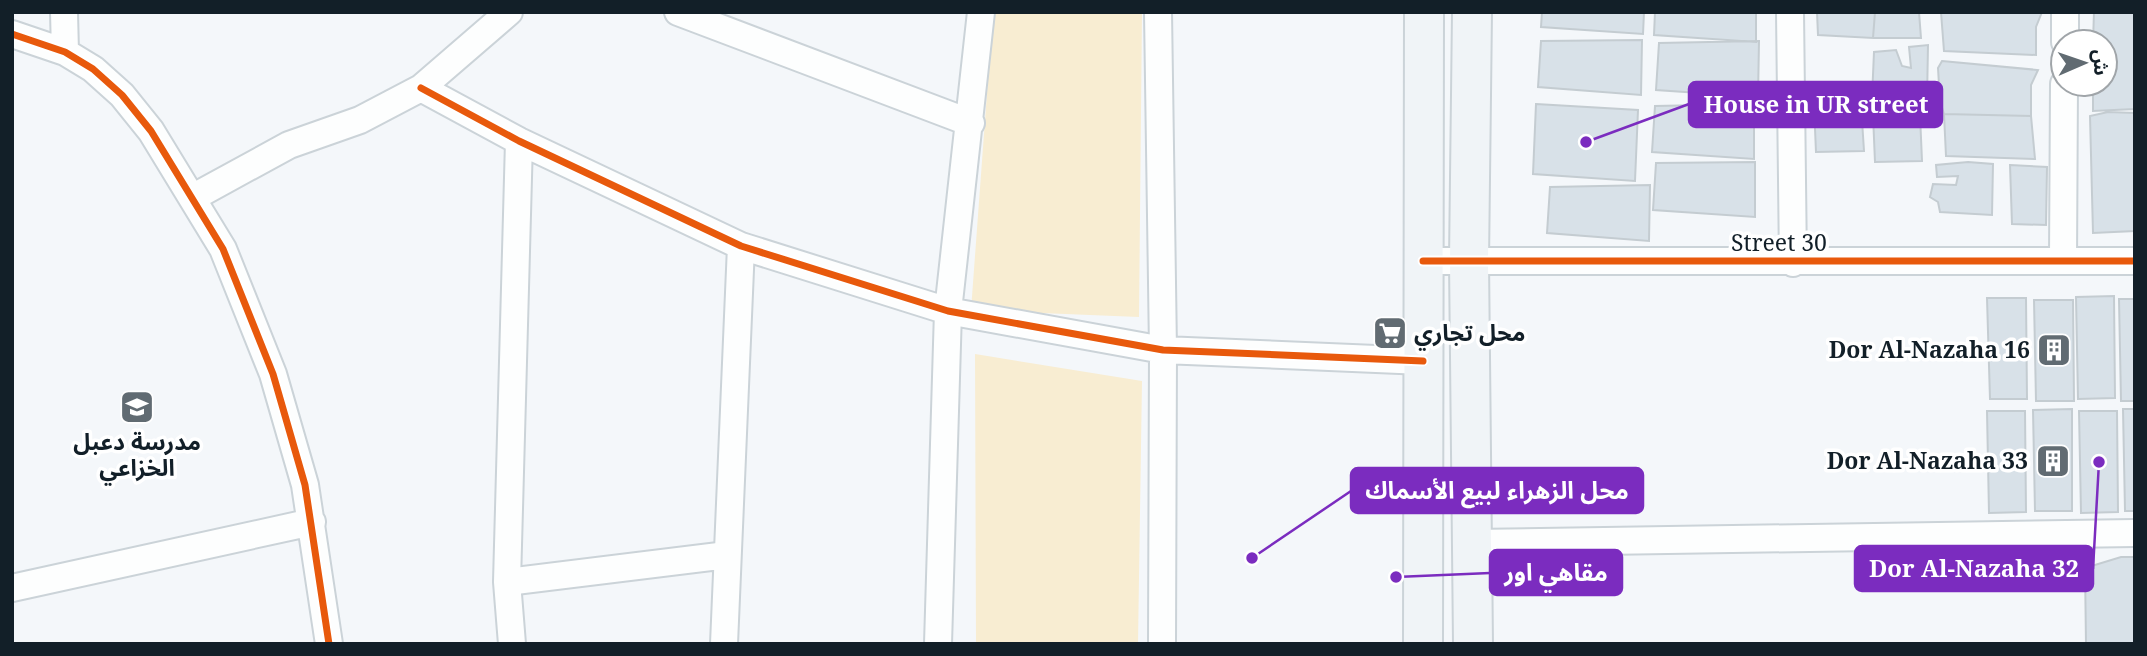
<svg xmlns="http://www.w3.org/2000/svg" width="2147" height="656" font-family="'Noto Serif','Noto Sans Arabic',serif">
  <rect width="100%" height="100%" fill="#f4f7fa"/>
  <path fill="#f8edd2" d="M993,12H1142L1139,317L971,310Z
    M975,354L1142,381L1138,644H976Z"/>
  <path fill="#d8e1e8" stroke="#c4ccd1" stroke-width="2" d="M1542,12H1644L1643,34L1541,27Z
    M1655,12H1756V42L1654,35Z
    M1817,12H1875L1873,38L1818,35Z
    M1875,12H1919L1921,38H1873Z
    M1941,12H2042L2036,27V55L1944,51Z
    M2094,12H2135V109L2093,111V84H2105V42H2093Z
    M1642,40L1641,95L1538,87L1541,41Z
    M1759,41L1758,97L1656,90L1659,43Z
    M1928,45L1927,100L1909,99L1903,91L1889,93L1886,100L1872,98L1874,52L1896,50L1902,66L1911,68L1909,47Z
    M1942,61L2038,70L2031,85V116L1944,114L1940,101L1938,68Z
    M1536,104L1638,110L1635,181L1533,174Z
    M1754,104V159L1652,152L1655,106Z
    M1814,105H1861L1864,151L1816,152Z
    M2108,112L2135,113V231L2093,233L2090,116Z
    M1894,114L1902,117L1920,115L1922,161L1875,162L1873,115Z
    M1944,114L2031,116L2035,159L1946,156Z
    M1755,162V217L1653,210L1656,163Z
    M1968,162L1993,164L1992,215L1940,212L1938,202L1930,197L1933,184L1956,185L1958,176L1937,177L1936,165Z
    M2010,165L2047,167L2046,225L2012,224Z
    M1650,185L1649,241L1547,233L1550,187Z
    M2114,296L2115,398L2078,399L2076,297Z
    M1987,298H2026L2027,399H1990Z
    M2119,299H2135V401H2121Z
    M2034,300H2073L2074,401H2036Z
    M2072,409V511H2035L2033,410Z
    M2123,409H2135V511H2125Z
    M1987,411H2025L2026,512L1989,513Z
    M2079,411H2117L2118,512L2081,513Z
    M2121,557H2135V644H2086L2085,568Z"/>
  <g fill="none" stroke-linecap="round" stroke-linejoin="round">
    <g stroke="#cbd3d8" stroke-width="30">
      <path id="street" d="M64,12L65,52
        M678,12L971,123
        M1158,12L1163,350L1162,644
        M1790,12L1793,263
        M12,34L65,52L93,69L122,95L151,131L223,249L273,374L305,485L329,644
        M2065,42V12
        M421,88L519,141L741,246L948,311L1163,350L1423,361
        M192,198L289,145L360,120L421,88L509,12
        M1423,261H2135
        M2063,261L2064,84
        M1473,543L2135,533
        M507,582L727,555
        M12,588L312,522
        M512,644L507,582L519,141
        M724,644L741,246
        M938,644L948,311L981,12"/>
    </g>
    <g stroke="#cbd3d8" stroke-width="42">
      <path id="secondary" d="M1472,12L1469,261L1473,644
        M1423,644L1424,12"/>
    </g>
    <use href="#street" stroke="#fdfefe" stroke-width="26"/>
    <use href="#secondary" stroke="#f0f4f7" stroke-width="38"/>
    <g stroke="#fff" stroke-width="11">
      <path id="cycleway" d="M12,34L65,52L93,69L122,95L151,131L223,249L273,374L305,485L329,644
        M421,88L519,141L741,246L948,311L1163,350L1423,361
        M1423,261H2135"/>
    </g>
    <use href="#cycleway" stroke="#e8590c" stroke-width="7"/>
  </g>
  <defs>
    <g id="supermarket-square" transform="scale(1.75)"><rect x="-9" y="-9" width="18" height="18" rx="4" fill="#616b72" stroke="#fff"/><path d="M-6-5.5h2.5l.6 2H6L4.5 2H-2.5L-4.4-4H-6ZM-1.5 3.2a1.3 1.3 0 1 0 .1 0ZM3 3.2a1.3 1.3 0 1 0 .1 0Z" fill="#fff"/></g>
    <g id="building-square" transform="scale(1.75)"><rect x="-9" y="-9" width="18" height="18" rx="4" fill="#616b72" stroke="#fff"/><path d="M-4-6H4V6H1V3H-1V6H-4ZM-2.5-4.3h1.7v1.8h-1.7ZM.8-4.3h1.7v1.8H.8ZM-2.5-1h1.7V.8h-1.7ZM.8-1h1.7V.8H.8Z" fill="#fff"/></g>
    <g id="school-square" transform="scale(1.75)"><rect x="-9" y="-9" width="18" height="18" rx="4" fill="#616b72" stroke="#fff"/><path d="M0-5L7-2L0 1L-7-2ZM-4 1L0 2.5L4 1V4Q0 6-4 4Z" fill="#fff"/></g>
  </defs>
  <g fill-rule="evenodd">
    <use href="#supermarket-square" x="1390" y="333"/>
    <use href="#building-square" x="2054" y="350"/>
    <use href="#school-square" x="137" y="407"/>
    <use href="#building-square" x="2053" y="461"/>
  </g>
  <g text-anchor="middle" stroke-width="7" stroke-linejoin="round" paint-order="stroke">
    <g font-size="23" fill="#121f28" stroke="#fff">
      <text x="1779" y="251">Street 30</text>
    </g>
    <g font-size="23" font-weight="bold" fill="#121f28" stroke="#fff" text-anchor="end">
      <text x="1414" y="341" text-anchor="start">محل تجاري</text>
      <text x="2030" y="358">Dor Al-Nazaha 16</text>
      <text x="137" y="450" text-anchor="middle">مدرسة دعبل<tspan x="137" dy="26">الخزاعي</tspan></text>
      <text x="2028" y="469">Dor Al-Nazaha 33</text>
    </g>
  </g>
  <path fill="none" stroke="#7b2cbf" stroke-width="2.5" d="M1586 142L1689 104M1252 558L1351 491M2099 462L2093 569M1396 577L1490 573"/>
  <g fill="#7b2cbf" stroke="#fff" stroke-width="2.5">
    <circle cx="1586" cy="142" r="7"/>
    <circle cx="1252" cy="558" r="7"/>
    <circle cx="2099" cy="462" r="7"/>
    <circle cx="1396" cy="577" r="7"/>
  </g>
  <g fill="#7b2cbf" stroke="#7b2cbf" stroke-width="2.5">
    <rect x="1689" y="82" width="253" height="45" rx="7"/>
    <rect x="1351" y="468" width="292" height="45" rx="7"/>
    <rect x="1855" y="546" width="238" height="45" rx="7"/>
    <rect x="1490" y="550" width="132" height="45" rx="7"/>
  </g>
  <g font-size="24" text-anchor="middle" font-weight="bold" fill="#fff">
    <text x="1816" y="113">House in UR street</text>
    <text x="1497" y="499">محل الزهراء لبيع الأسماك</text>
    <text x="1974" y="577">Dor Al-Nazaha 32</text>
    <text x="1556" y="581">مقاهي اور</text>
  </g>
  <rect width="2147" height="656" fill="none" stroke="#121f28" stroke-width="28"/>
  <g transform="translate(2084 63) rotate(88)"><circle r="33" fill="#ffffff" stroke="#a0a5a9" stroke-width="2"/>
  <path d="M0-5L12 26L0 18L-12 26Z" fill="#616b72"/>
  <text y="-10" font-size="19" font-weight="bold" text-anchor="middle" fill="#121f28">ش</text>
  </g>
</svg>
